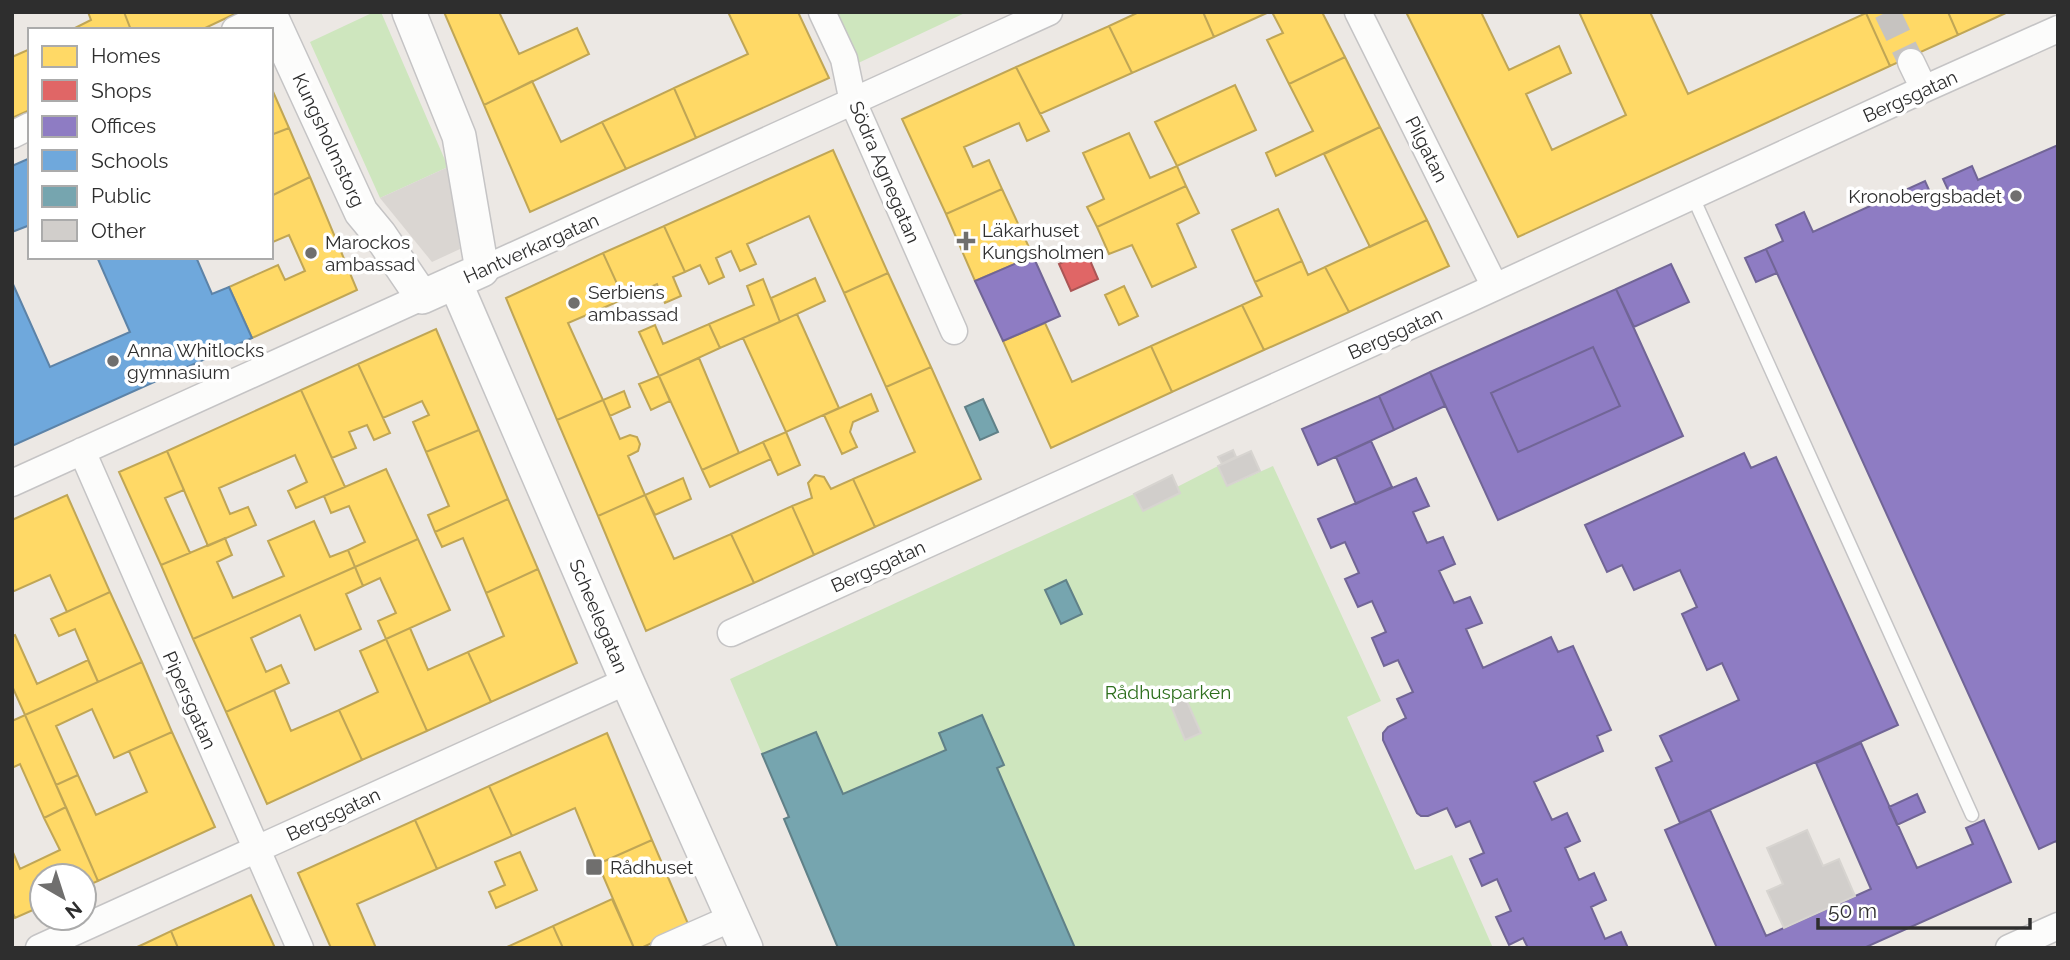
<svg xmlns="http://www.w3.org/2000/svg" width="2070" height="960" font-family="Raleway,sans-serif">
  <rect width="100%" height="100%" fill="#ece8e4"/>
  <path fill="#cee6be" d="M374,12H381L448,167L380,198L310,42Z
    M830,12H967L854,65Z
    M1218,466L1228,486L1273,466L1381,701L1347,717L1415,870L1452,855L1493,948H1075L997,768L946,750L843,794L816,732L762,754L730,679L1134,494L1143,511L1180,493L1177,487Z"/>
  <path fill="#dad6d2" d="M448,167L460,249L432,262L380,198Z"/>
  <path fill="#ffd966" stroke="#c0a655" stroke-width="2" d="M88,12H124L131,30H71L91,20Z
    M124,12H239L201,30H131Z
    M444,12H499L519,54L577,28L589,54L484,105Z
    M728,12H798L829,78L696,138L674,88L748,54Z
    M1139,12H1203L1214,37L1132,73L1109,26Z
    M1203,12H1269L1214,37Z
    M1272,12H1322L1345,57L1289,84L1267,40L1283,33Z
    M1406,12H1481L1509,70L1559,46L1571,73L1526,94L1552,150L1626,115L1579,12H1650L1688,94L1866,13L1890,66L1518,237Z
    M1948,12H2008L1958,35Z
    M1948,12L1958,35L1890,66L1866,13Z
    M1109,26L1132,73L1040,114L1016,67Z
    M30,49V110L12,118V57Z
    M1345,57L1380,127L1276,176L1266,153L1313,131L1289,84Z
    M1016,67L1049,131L1027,141L1019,123L964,147L973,167L989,160L1002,189L946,214L902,119Z
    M532,81L561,142L602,122L626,169L530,212L484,105Z
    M1235,85L1256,130L1177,166L1155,122Z
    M271,87L289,128L271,135Z
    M674,88L696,138L626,169L602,122Z
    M1380,127L1427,220L1370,247L1324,154Z
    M289,128L310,177L271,196V135Z
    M1129,133L1150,178L1177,166L1186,186L1097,227L1087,207L1104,199L1083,153Z
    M833,150L888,273L844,293L809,216L747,244L756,264L740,271L731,251L716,258L724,277L709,284L700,265L685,272L664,226Z
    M310,177L357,290L252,338L229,287L278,265L285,280L305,271L289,235L273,242L271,237V196Z
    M1186,186L1199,213L1177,224L1196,267L1152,287L1132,245L1109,254L1097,227Z
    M1002,189L1033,256L975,281L946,214Z
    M1278,209L1302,261L1255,282L1232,230Z
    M1427,220L1449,266L1349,312L1325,267Z
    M664,226L685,272L673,277L681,296L665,303L657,284L624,299L603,253Z
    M603,253L624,299L568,323L603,400L557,420L506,298Z
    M1302,261L1308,275L1325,267L1349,312L1264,350L1242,305L1262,296L1255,282Z
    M888,273L931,367L886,387L844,293Z
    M815,278L825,301L780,322L771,298Z
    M763,279L780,322L720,348L709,324L754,305L747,286Z
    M1124,286L1138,316L1119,325L1105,295Z
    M1242,305L1264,350L1172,392L1151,346Z
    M797,314L839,408L786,432L743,338Z
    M1045,323L1072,382L1151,346L1172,392L1051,448L1003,341Z
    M709,324L720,348L659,376L639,332L655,325L663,344Z
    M436,329L479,430L426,452L413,422L429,415L422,401L383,418L358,364Z
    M699,358L739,453L702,470L659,376Z
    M358,364L390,433L374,440L367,425L349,432L356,448L332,458L301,390Z
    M931,367L981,479L875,527L853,479L915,452L886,387Z
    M659,376L670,401L651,410L639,384Z
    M301,390L345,487L296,508L288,491L307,482L295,455L219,488L230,514L248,507L256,525L208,546L167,451Z
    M624,391L630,407L610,416L603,400Z
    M871,394L878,411L853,422L850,432L857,447L842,454L824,415Z
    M603,400L620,439L630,435L637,437L640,444L638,451L628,456L645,495L598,516L557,420Z
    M479,430L508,499L435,532L428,515L449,506L426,452Z
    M786,432L800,465L778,475L763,442Z
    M763,442L771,459L710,487L702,470Z
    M167,451L184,490L165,498L190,553L161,565L119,472Z
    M386,469L418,539L355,567L348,550L365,542L349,506L331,513L324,496Z
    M815,475L824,477L831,489L853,479L875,527L814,555L792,506L812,498L808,483Z
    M683,478L691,499L655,515L645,495Z
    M67,495L110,592L67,612L50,575L12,592V520Z
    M645,495L674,559L731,534L754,583L646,631L598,516Z
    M508,499L538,569L486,593L463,538L442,547L435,532Z
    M792,506L814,555L754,583L731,534Z
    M314,521L330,557L348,550L355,567L193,639L161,565L225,538L232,555L217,562L233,598L284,576L268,541Z
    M418,539L450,610L386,639L378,621L396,613L380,578L363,586L355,567Z
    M355,567L363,586L346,594L361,629L315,650L300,615L251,638L266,672L281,665L289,683L226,712L193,639Z
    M538,569L577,663L491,702L468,652L504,636L486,593Z
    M110,592L142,662L98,682L75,629L59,636L51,619Z
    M410,628L428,670L468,652L491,702L427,731L386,639Z
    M15,635L37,684L88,660L98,682L25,715L12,686V636Z
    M386,639L427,731L362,760L339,710L378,692L360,651Z
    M142,662L172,732L114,758L92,709L56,726L78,775L56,785L25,715Z
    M274,690L291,731L339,710L362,760L267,804L226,712Z
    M25,715L66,807L44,818L20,764L12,768V721Z
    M172,732L215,827L98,881L56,785L78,775L96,815L147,792L129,751Z
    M607,733L652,840L598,864L575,808L512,836L489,786Z
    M489,786L512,836L437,869L415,820Z
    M66,807L98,881L84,887V876H42V906L15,918L12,911V850L20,869L60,850L44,818Z
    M415,820L437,869L357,904L376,948H331L298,873Z
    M652,840L689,926L641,948H634L598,864Z
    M520,852L537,890L496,908L489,892L505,885L495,862Z
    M251,895L275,948H178L171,931Z
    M612,899L634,948H563L553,926Z
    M553,926L563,948H505Z
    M171,931L178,948H135L146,943Z"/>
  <path fill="#e06666" stroke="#ab5555" stroke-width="2" d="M1086,251L1098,279L1071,291L1059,264Z"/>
  <path fill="#8e7cc3" stroke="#716596" stroke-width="2" fill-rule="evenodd" d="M2058,145V846L2056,841L2039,849L1766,249L1783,241L1776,225L1804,212L1813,232L1925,181L1934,201L1950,194L1943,179L1972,166L1978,180Z
    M1766,249L1777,273L1756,282L1745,258Z
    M1033,256L1060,316L1003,341L975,281Z
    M1671,264L1689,302L1634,327L1616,289Z
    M1616,289L1683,436L1498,520L1430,372ZM1593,347L1620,406L1518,452L1491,393Z
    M1593,347L1620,406L1518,452L1491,393Z
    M1430,372L1445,406L1394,430L1379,396Z
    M1379,396L1394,430L1318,465L1302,429Z
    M1371,441L1392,487L1356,504L1336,457Z
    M1744,453L1751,468L1776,457L1898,725L1680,823L1656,768L1672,761L1660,736L1739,700L1722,663L1707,670L1682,614L1697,607L1680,570L1634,590L1622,565L1607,572L1585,525Z
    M1416,478L1429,506L1413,512L1427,543L1443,537L1455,564L1439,571L1454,603L1470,597L1482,623L1466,629L1483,668L1551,637L1558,652L1573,646L1611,730L1597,736L1603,751L1534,782L1552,820L1567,813L1580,841L1565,848L1579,880L1594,873L1606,900L1591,907L1605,939L1621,932L1628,948H1528L1523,938L1509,945L1496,917L1511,911L1497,879L1482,886L1470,859L1484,853L1470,821L1456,827L1447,808L1428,816H1421L1417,813L1383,740V733L1388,727L1406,718L1397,699L1413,692L1398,660L1384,666L1372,638L1386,632L1372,601L1358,607L1345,579L1359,573L1345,542L1331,548L1318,519Z
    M1861,743L1917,868L1973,844L1966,828L1984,820L2011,882L1864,948H1717L1665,830L1710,810L1766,936L1871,889L1816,763Z
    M1917,794L1925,812L1897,825L1889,807Z"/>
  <path fill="#6fa8dc" stroke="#5c83a8" stroke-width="2" d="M30,158V225L12,232V166Z
    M97,257H196L212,294L229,287L252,338L12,446V282L50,367L130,332Z"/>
  <path fill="#76a5af" stroke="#608188" stroke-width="2" d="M983,399L998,432L980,440L965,407Z
    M1066,580L1082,614L1061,624L1045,590Z
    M982,715L1004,765L997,768L1075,948H838L784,819L789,817L762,754L816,732L843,794L946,750L939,733Z"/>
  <path fill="#d1cecb" stroke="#d7d4d0" stroke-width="2" d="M1233,450L1236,457L1222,464L1218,457Z
    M1251,451L1260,471L1227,486L1218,466Z
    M1172,475L1180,493L1143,511L1134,494Z
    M1185,697L1201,733L1185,740L1170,703Z
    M1807,830L1823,866L1839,859L1855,896L1784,928L1767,891L1783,884L1767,848Z"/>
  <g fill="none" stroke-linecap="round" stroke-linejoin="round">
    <path stroke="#c6c3c0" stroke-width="26" stroke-dasharray="26 13" stroke-linecap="butt" d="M1887,12L1911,62"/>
    <g stroke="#c5c4c5" stroke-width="15">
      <path id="service" d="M1692,195L1972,815"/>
    </g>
    <g stroke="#c5c4c5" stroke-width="29">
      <path id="minor" d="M822,12L844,59L853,102L954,331
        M1358,12L1495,287
        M235,30L272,12
        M1911,62L1924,89
        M12,135L30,126
        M482,270L1049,12
        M82,451L300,948
        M12,483L422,297
        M731,633L1467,300L1924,89L2058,29
        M39,948L627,681
        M664,948L732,918
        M2009,948L2058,926"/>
    </g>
    <g stroke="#c5c4c5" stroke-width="36">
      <path id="tertiary" d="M269,12L361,212L380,235L422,297L482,270L459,136L409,12
        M455,282L627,681L746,948"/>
    </g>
    <use href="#service" stroke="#fcfcfb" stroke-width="12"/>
    <use href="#minor" stroke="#fcfcfb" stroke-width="26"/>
    <use href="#tertiary" stroke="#fcfcfb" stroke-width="33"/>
  </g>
  <g fill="#706f6e" stroke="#fff" stroke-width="2.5">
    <circle cx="2016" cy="196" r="7"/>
    <path d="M962.5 230.5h7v7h7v7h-7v7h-7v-7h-7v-7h7z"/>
    <circle cx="311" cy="253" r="7"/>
    <circle cx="574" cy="303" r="7"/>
    <circle cx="113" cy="361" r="7"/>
    <rect x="585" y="858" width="18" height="18" rx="3.5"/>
  </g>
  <g text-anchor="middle" stroke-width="7" stroke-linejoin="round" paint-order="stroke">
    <g font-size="19" fill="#2e2e2e" stroke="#fff">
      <text transform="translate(1910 96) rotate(-24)" y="7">Bergsgatan</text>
      <text transform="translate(329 140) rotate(65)" y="7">Kungsholmstorg</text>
      <text transform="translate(1427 149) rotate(63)" y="7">Pilgatan</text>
      <text transform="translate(885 172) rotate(67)" y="7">Södra Agnegatan</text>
      <text transform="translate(531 248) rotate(-24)" y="7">Hantverkargatan</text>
      <text transform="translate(1395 333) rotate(-24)" y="7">Bergsgatan</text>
      <text transform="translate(878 566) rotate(-24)" y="7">Bergsgatan</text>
      <text transform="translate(599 616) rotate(67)" y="7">Scheelegatan</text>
      <text transform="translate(190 700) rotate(66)" y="7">Pipersgatan</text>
      <text transform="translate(333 814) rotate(-25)" y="7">Bergsgatan</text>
    </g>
    <g font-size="19" fill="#2e2e2e" stroke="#fff" text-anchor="start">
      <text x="2002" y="203" text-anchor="end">Kronobergsbadet</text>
      <text x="982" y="237">Läkarhuset<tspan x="982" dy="22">Kungsholmen</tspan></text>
      <text x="325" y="249">Marockos<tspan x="325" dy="22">ambassad</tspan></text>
      <text x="588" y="299">Serbiens<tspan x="588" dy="22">ambassad</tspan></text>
      <text x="127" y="357">Anna Whitlocks<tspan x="127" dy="22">gymnasium</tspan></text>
      <text x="610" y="874">Rådhuset</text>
    </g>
    <g font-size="19" fill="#2c6e1b" stroke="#fff">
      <text x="1168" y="699">Rådhusparken</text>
    </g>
  </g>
  <rect width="2070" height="960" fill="none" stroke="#2e2e2e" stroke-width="28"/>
  <rect x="28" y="28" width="245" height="231" fill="#ffffff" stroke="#ababab" stroke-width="2"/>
  <rect x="42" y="46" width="35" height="21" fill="#ffd966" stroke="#ababab" stroke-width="2"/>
  <text x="91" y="63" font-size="21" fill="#2e2e2e">Homes</text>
  <rect x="42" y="80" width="35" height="21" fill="#e06666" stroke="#ababab" stroke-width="2"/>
  <text x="91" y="98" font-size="21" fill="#2e2e2e">Shops</text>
  <rect x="42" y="116" width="35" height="21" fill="#8e7cc3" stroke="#ababab" stroke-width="2"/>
  <text x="91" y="133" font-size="21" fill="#2e2e2e">Offices</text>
  <rect x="42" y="150" width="35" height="21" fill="#6fa8dc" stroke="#ababab" stroke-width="2"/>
  <text x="91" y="168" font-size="21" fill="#2e2e2e">Schools</text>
  <rect x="42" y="186" width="35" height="21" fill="#76a5af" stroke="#ababab" stroke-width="2"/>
  <text x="91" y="203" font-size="21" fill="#2e2e2e">Public</text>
  <rect x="42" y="220" width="35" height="21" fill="#d1cecb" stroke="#ababab" stroke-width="2"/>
  <text x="91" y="238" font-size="21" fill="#2e2e2e">Other</text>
  <g transform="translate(63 897) rotate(141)"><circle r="33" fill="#ffffff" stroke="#ababab" stroke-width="2"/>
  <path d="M0-5L12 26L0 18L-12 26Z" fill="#706f6e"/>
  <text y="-10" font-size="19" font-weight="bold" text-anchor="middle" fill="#2e2e2e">N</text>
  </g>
  <path d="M1818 918v10h212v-10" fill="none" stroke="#2e2e2e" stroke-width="3.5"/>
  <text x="1828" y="918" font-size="21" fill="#2e2e2e" stroke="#ffffff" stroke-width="5" paint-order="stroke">50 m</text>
</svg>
